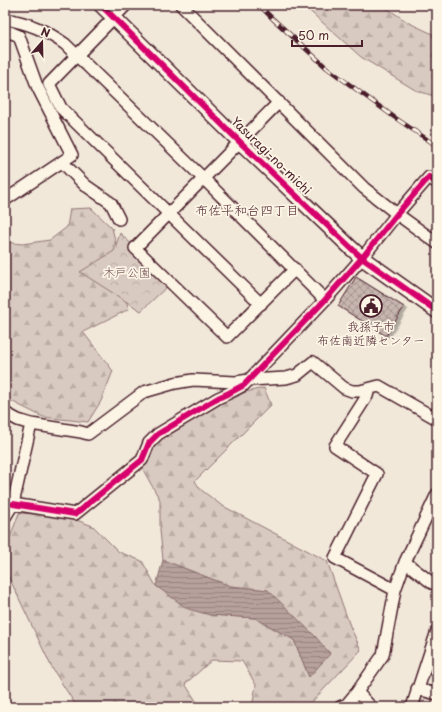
<svg xmlns="http://www.w3.org/2000/svg" width="442" height="712" font-family="'Playpen Sans','Klee One',sans-serif">
  <defs>
    <pattern id="forest-firs" width="22" height="20" patternUnits="userSpaceOnUse"><rect width="22" height="20" fill="#d8cac0"/><path d="M5 1l3.5 6h-7zM16 11l3.5 6h-7z" fill="#bbada5"/></pattern>
    <pattern id="park-crowns" width="20" height="18" patternUnits="userSpaceOnUse"><rect width="20" height="18" fill="#d8cac0"/><path d="M2 6a3 3 0 1 1 6 0M12 15a3 3 0 1 1 6 0" fill="none" stroke="#bbada5"/></pattern>
    <pattern id="water-rules" width="6" height="5" patternUnits="userSpaceOnUse"><rect width="6" height="5" fill="#b6a19c"/><path d="M0 2.5h6" fill="none" stroke="#96837f"/></pattern>
    <pattern id="building-cross-hatch" width="8" height="8" patternUnits="userSpaceOnUse"><rect width="8" height="8" fill="#c7b6af"/><path d="M0 0l8 8M0 8l8-8" fill="none" stroke="#a4938f"/></pattern>
    <filter id="shadow"><feDropShadow dx="3.5" dy="2" stdDeviation="0" flood-color="#0004"/></filter>
  </defs>
  <rect width="100%" height="100%" fill="#f1e8da"/>
  <filter id="ink" filterUnits="userSpaceOnUse"><feTurbulence type="fractalNoise" baseFrequency=".025" numOctaves="2"/><feDisplacementMap in="SourceGraphic" scale="8" xChannelSelector="R" yChannelSelector="G"/><feConvolveMatrix kernelMatrix="1 2 1 2 8 2 1 2 1" color-interpolation-filters="sRGB"/></filter>
  <g filter="url(#ink)">
    <path fill="url(#forest-firs)" stroke="#917476" d="M303,5H382L409,23L437,36V97L415,90L361,57Z
      M91,208L112,228L119,256L122,289L129,309L83,332L113,371L101,401L88,422L43,417L5,398V242L22,244L50,240L67,227L70,209Z
      M264,388L271,405L195,481L200,489L221,505L327,561L350,626L361,650L307,707H261L253,702L256,685L242,661L212,660L185,684L200,707H77L52,668L5,569V551L19,513L65,516L93,526L119,552L142,561L156,586L210,615L255,618L294,640L309,677L330,653L268,590L230,586L163,560L160,530V500L142,468L155,431L199,402Z"/>
    <path fill="url(#park-crowns)" stroke="#917476" d="M120,233L171,283L141,311L80,272L114,251Z
      M423,696L437,699V707H417L420,698Z"/>
    <path fill="url(#water-rules)" stroke="#8b6d6f" d="M163,560L230,586L268,590L315,636L330,654L309,677L294,640L255,618L210,615L188,609L156,586Z"/>
    <path fill="url(#building-cross-hatch)" stroke="#4a1f2b" filter="url(#shadow)" d="M356,277L404,307L386,336L338,306Z"/>
    <g fill="none" stroke-linecap="round" stroke-linejoin="round">
      <g stroke="#4a1f2b" stroke-width="14">
        <path id="minor" d="M126,5L49,84L61,108L261,304
          M181,5L364,188L397,214L437,243
          M5,19C29,23 45,30 65,44L204,179L325,300
          M5,35L10,32L19,36L37,86L72,155L5,200
          M279,102L135,248L227,337L295,269
          M62,162L85,185L111,203L119,219
          M369,389L367,396L335,446L377,474L335,558L395,590
          M5,413L18,420L31,424L81,432L88,434L144,392L175,383L193,380L236,382L249,380L286,378L297,375L313,362L344,388L352,391H360L379,386L437,419
          M13,504L75,514L142,460L149,443L158,434L218,398L229,393L244,385L325,300L362,258L397,214L429,177L437,183
          M5,517L13,504L31,424
          M405,562L432,583L437,585
          M417,689L437,694
          M357,692L371,707
          M340,707L347,704L357,692L383,655L395,590L405,562L437,494
          M412,707L437,631"/>
      </g>
      <g stroke="#4a1f2b" stroke-width="17">
        <path id="tertiary" d="M101,5L240,142L350,247L362,258L437,311"/>
      </g>
      <use href="#minor" stroke="#fcf5e5" stroke-width="11"/>
      <use href="#tertiary" stroke="#fcf5e5" stroke-width="14"/>
      <g stroke="#4a1f2b" stroke-width="4.5">
        <path id="rail" d="M259,5L273,19L327,68L394,117L437,146"/>
      </g>
      <use href="#rail" stroke="#fcf5e5" stroke-width="3" stroke-dasharray="9" stroke-linecap="butt"/>
      <g stroke="#fcf5e5" stroke-width="8">
        <path id="cycleway" d="M101,5L240,142L350,247L362,258L437,311
          M13,504L75,514L142,460L149,443L158,434L218,398L229,393L244,385L325,300L362,258L397,214L429,177L437,183"/>
      </g>
      <use href="#cycleway" stroke="#d6006c" stroke-width="6"/>
    </g>
  </g>
  <defs>
    <g id="civic-ring" transform="scale(1.15)"><circle r="9.5" fill="#fcf5e5" stroke="#4a1f2b" stroke-width="1.5"/><path d="M-.6-6.5H3V-4.5H.6V-3L4-1V1h2V6H-6V1h2V-1L-.6-3ZM-1.2 2.5V6h2.4V2.5Z" fill="#4a1f2b"/></g>
  </defs>
  <g fill-rule="evenodd">
    <use href="#civic-ring" x="371" y="306"/>
  </g>
  <g text-anchor="middle" stroke-width="3.5" stroke-linejoin="round" paint-order="stroke">
    <g font-size="12" fill="#4a1f2b" stroke="#fcf5e5">
      <text transform="translate(271 156) rotate(44)" y="4">Yasuragi-no-michi</text>
    </g>
    <g font-size="12" fill="#6e4a50" stroke="#fcf5e5">
      <text x="127" y="277">木戸公園</text>
    </g>
    <g font-size="12" fill="#4a1f2b" stroke="#fcf5e5">
      <text x="371" y="331">我孫子市<tspan x="371" dy="14">布佐南近隣センター</tspan></text>
    </g>
    <g font-size="13" fill="#4a1f2b" stroke="#fcf5e5">
      <text x="247" y="215">布佐平和台四丁目</text>
    </g>
  </g>
  <rect width="442" height="712" fill="none" stroke="#fcf5e5" stroke-width="20"/>
  <rect x="10" y="10" width="422" height="692" fill="none" stroke="#4a1f2b" stroke-width="1.5" filter="url(#ink)"/>
  <g transform="translate(42 42) rotate(20)" stroke="#fcf5e5" stroke-width="3" paint-order="stroke">
  <path d="M0-3L7 15L0 10L-7 15Z" fill="#4a1f2b"/>
  <text y="-6" font-size="11" font-weight="bold" text-anchor="middle" fill="#4a1f2b">N</text>
  </g>
  <path d="M292 40v6h70v-6" fill="none" stroke="#4a1f2b" stroke-width="2"/>
  <text x="298" y="40" font-size="12" fill="#4a1f2b" stroke="#fcf5e5" stroke-width="3" paint-order="stroke">50 m</text>
</svg>
